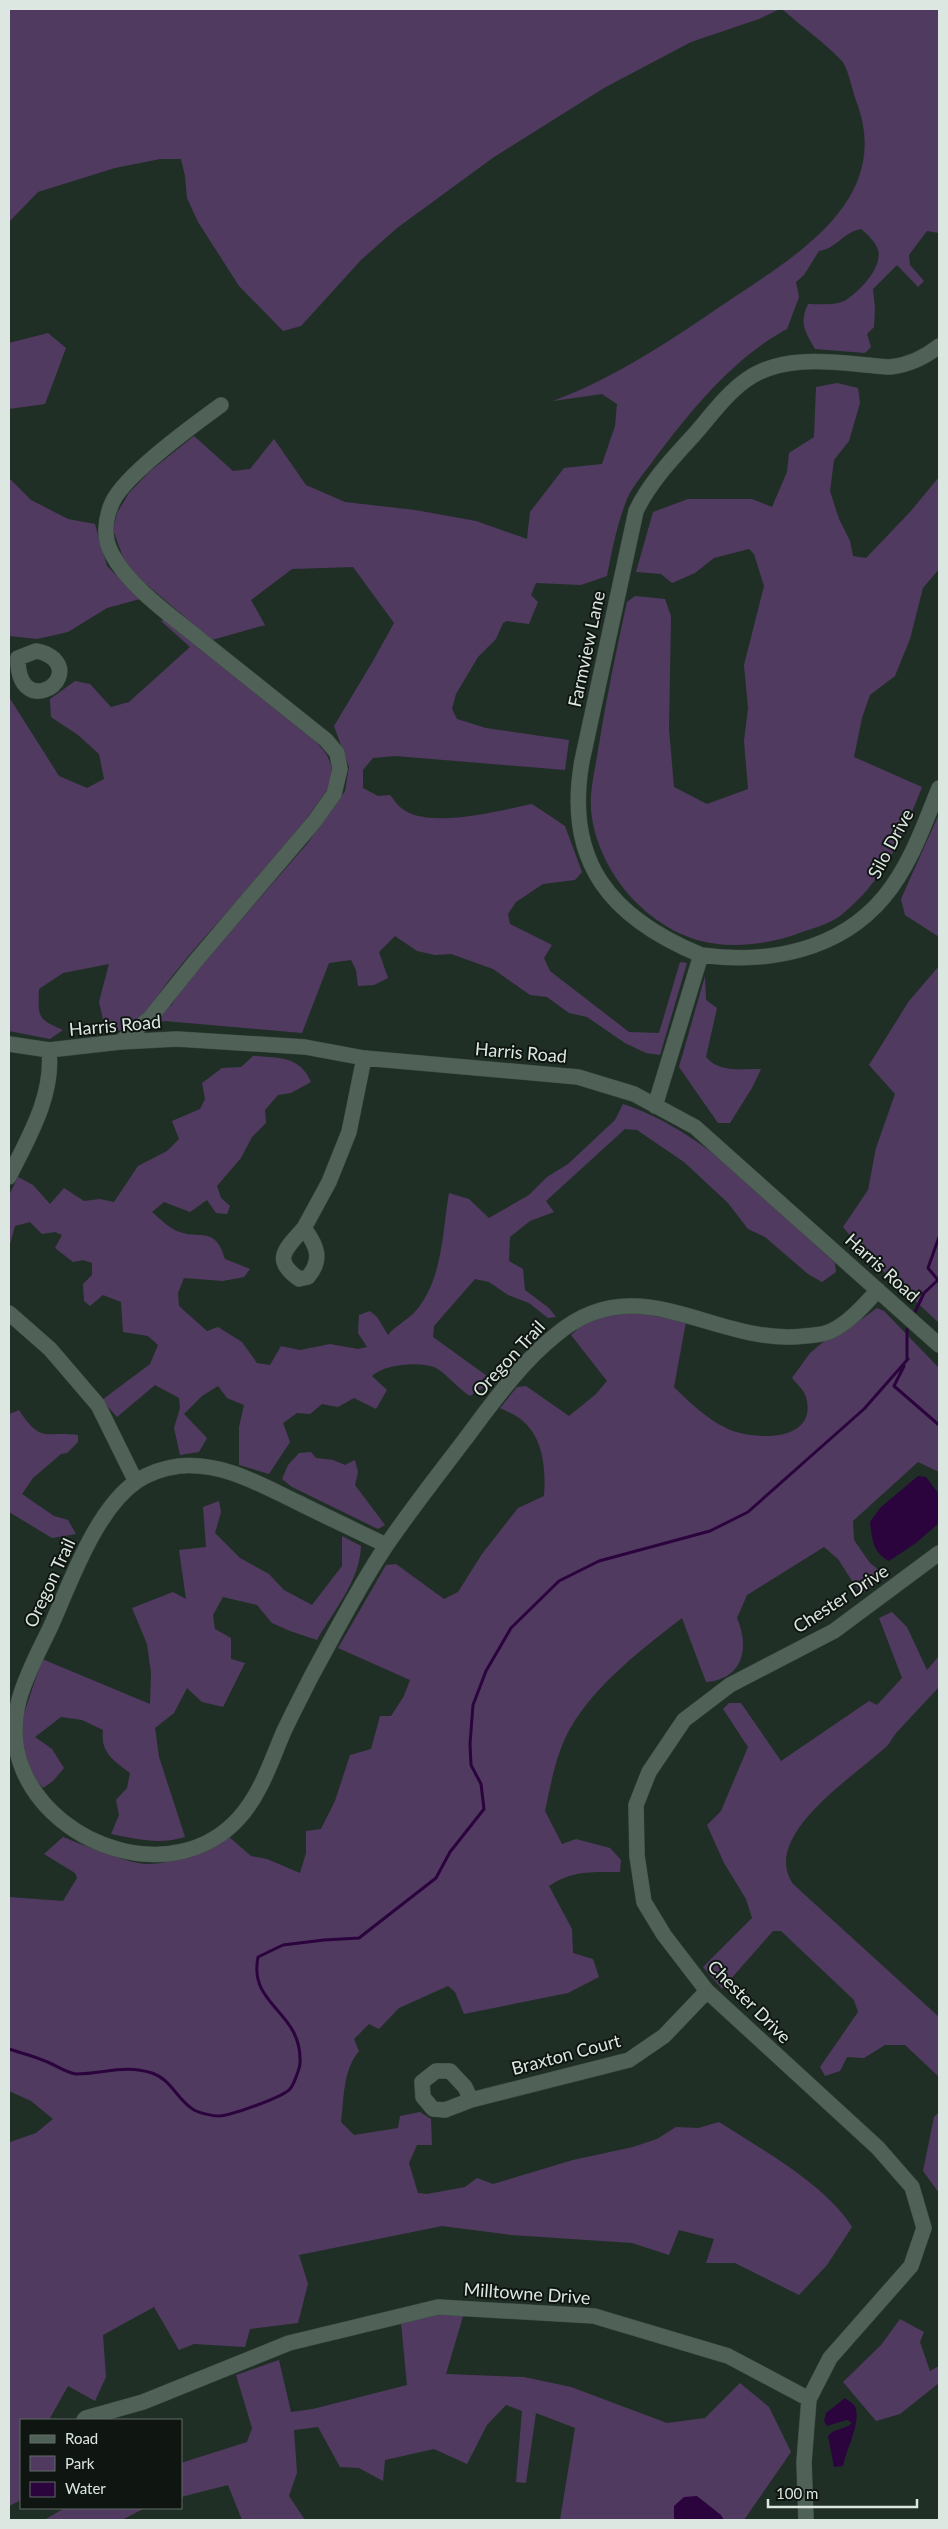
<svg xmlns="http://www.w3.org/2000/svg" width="948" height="2529" font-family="Lato,sans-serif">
  <rect width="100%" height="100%" fill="#202f26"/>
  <path fill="#513a60" d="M9,9H780L759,19L691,42L604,88L494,157L397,228L361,260L301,326L283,331L239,286L198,222L187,198L185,176L181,159H160L115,168L38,192L9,222Z
    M782,9H939V233L927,231L909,255L910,265L924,281L918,287L897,265L873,289L875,308L874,327L867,334L871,347L865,353L815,349C805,331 799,324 808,304C820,304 835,306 846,300C860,291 883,267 878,250C876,242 867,234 861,229C843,232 836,249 819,251L804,275L796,282L799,297L787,329C733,358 692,409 655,458C646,471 633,485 627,499C617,524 612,550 607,576L581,585L536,583L531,595L538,602L529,624L507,621L503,623L496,639L478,657L456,694L452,709L457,719L486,728L569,740L565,770L395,756L373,758L363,770V788L378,796L390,795C394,799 396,804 400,807C425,831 501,810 532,804L565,826L582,872L575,880L543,884L516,902L508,914L510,924L552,945L544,958L550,971L629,1032L659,1033L680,962L687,963L660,1055L646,1053L625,1043L587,1017L569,1013L547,997L530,995L493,969L451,954L435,955L417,951L395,936L379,952L388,978L374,985L358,986L356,970L351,960L329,963L302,1033L165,1021L106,1033L99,1002L109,964L63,973L39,989C38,1017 37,1019 63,1030L50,1039L9,1031V697L59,776L87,788L104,779L99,754L78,735L51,717L50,699L75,681L90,684L111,707L129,702L190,647L161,621L166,619L311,737C323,749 335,761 331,779C329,790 318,802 311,812C265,880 200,933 154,1001L171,1006L183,986L307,844L345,791L349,767L334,726L373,661L394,623L353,567L292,569L251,600L265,625L212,640L127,568L113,530L117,513L129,493L149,472L194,436L233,471L250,469L274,439L306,485L345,502L415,510L476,521L527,539L530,512L564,468L602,464L615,426L617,404L602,394L553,401C617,377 671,340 727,302C795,256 893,201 857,103C853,93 848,68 842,61C824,42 801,26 782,9Z
    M48,333L66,348L45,404L9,409V343Z
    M837,383L858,388L860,403L849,441L834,460L830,491L839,519L850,541L853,556L866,558L910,512L939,477V569L923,588L910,639L895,676L870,695L862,718L854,757L922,787C902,838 884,881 840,916C829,924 814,928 802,932C772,944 733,949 701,941C646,926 601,874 592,818C588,796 595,771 598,750C606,700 616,651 627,602L635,596L665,599L671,616L669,729L674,787L707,804L748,789L744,741L748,708L744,665L764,586L754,554L749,549L714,558L695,573L672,583L661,574L636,572L653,512L688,499H752L772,507L787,472L789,453L814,437L816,387Z
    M9,478L31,500L68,519L95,524L107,566L140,599L107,608L68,632L37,639L9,636Z
    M939,814V937L905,915L901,899Z
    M939,966V1323L867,1256L843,1227L868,1190L876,1148L895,1094L869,1065L909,1001Z
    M705,976L706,1000L717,1008L706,1057C719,1073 742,1069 761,1069L752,1088L730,1123H718L679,1067Z
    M253,1056C279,1058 300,1056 311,1082L291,1093L278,1095L265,1110L266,1123L252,1137L241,1158L217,1186L221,1198L230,1206L227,1214L216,1213L207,1200L190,1212L164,1202L152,1212C159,1218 166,1225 173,1229C198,1243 214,1222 225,1259L250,1269L244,1277L223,1281L184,1278L178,1293L179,1306L207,1331L218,1327L242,1342L257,1363L270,1365L281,1346L300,1350L330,1344L358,1349L367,1347L358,1333L359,1315L370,1311L377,1317L388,1335C395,1326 406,1321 414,1313C443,1281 442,1233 449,1193L469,1199L489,1218L529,1195L547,1177L568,1164L615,1120L623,1104C708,1132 769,1205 835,1263L836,1272L822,1282L808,1274L765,1237L748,1229L728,1203L684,1162L637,1130L625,1129L546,1201L554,1212L530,1221L510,1237L509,1261L523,1269L525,1290L549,1308L556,1317L548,1318L529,1303L508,1295L489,1282L475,1279L434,1326L433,1337L487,1376L483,1388L470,1396C457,1388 447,1374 436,1368C421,1361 384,1364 372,1376L387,1390L376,1409L354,1398L338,1407L322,1404L310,1414L297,1413L283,1423L290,1442L269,1474L239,1465V1427L244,1405L227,1398L218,1386L202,1396L184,1414L207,1438L199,1452L180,1455L174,1428L180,1408L179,1398L155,1385L117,1417L102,1400L150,1364L158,1345L148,1336L123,1332L121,1302L103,1295L90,1306L84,1301L83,1284L92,1275V1263L83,1260L73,1262L55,1248L62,1235L55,1232L42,1234L30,1222L15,1226L9,1248V1195L18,1177L33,1185L50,1204L64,1188L84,1201L100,1199L114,1202L138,1166L167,1151L179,1139L172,1121L200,1109L205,1099L202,1083L222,1068L241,1067Z
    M877,1308L884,1311L939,1368V1472L918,1462L853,1521L854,1540L870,1563L886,1576L861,1595L838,1559L824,1547L747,1595L737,1618C750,1648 743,1679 706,1682L682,1618C642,1649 597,1683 571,1727C556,1752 551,1784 545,1811L562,1844L576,1839L610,1848L621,1860L620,1872C593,1872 572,1870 549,1886L572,1929L573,1953L593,1959L599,1977L568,1993L464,2014L455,1992L448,1986L399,2008L379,2029L369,2024L354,2039L359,2051C343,2070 344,2098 341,2122L354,2135L398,2128L400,2116L420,2112L431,2119L432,2145H417L409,2163L418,2193L427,2194L465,2187L477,2178L493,2184L573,2160L633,2147L657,2139L676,2127L698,2128L719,2122C761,2149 826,2185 852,2227L827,2265L799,2295L735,2263H706L714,2239L679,2230L669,2255L632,2243L511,2235L442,2226L299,2255L308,2284L298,2323L250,2329L245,2347L194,2344L179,2350L154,2307L103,2335L106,2377L95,2401L68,2386L49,2420H21V2500L9,2506V2145L10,2142L36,2133L53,2119L31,2101L9,2091V1897L63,1901L77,1878L75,1873L44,1854L63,1837C83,1845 128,1864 148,1864C177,1864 203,1849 228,1836L251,1856L267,1859L300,1873L306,1853V1831L321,1829L335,1801L350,1755L371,1749L380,1716H391L404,1696L410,1680L338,1648L386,1565L396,1564L444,1599L458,1592L482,1554L518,1508L544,1496C546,1472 544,1440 524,1422C518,1416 508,1412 500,1408L517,1387L526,1386L569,1416L595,1395L607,1381L571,1335L589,1319L624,1310L686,1322L674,1387C689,1402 707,1419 726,1428C752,1441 819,1443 806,1397C804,1390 797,1384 792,1378L810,1353L828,1338L847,1330Z
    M19,1410C41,1444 45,1431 78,1435V1442L67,1453L61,1454L33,1478L22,1494L54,1516L68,1520L76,1534L52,1538L9,1512V1414Z
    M311,1452L316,1458L333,1460L345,1465L355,1460L358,1472L355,1485L385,1525L378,1529L292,1487L282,1479L288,1465L299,1453Z
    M219,1501L221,1512L215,1533L240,1558L269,1574L284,1590L312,1605L342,1566V1536L361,1546C360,1580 334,1610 317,1640L290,1631L272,1623L257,1605L223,1597L213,1615L215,1629L231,1638V1659L245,1663L223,1707L202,1702L187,1688L174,1713L155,1728L159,1757L185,1837C159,1845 137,1839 111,1834L119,1815L116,1800L127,1788L130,1773C113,1760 100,1752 103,1730L82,1720L61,1717L35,1737L52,1749L64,1768L53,1781L43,1788C31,1775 15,1747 20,1729C26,1705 35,1682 42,1659L150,1704L151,1673L147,1644L132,1608L173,1592L186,1599L179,1550L206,1547L203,1507Z
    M892,1612L907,1627L927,1670L939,1656V1687L896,1733L888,1745C858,1774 759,1835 793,1884L939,2017V2077L905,2045H885L864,2058L847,2057L840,2071L825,2076L820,2067L858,2012L854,2000L781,1931H773L722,1989L703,1967L752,1918L746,1899L724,1863L707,1825L721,1811L748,1747L723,1709L729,1703H741L781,1761L869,1701L877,1705L902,1678L879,1618Z
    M939,2112V2193L923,2171L934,2117Z
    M436,2313H464L446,2374L524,2377L571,2387L667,2423L705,2418L740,2383L769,2407L791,2452L744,2520H560L575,2428L536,2413L526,2483L516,2482L522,2411L506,2405L487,2425L467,2464L434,2449L385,2460L383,2481L359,2468L340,2467L318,2427L294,2430L297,2473L289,2496L305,2520H242L228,2485L181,2497V2463L247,2442L252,2428L236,2375L279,2360L291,2412L313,2409L407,2385L401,2323Z
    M900,2319L924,2332L920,2342L930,2371L939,2366V2383L900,2414L876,2421L843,2382L881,2345Z
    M65,2508H145L122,2520H44Z"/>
  <path fill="#2b043e" d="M918,1476L926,1477L939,1494V1523L916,1543L889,1561C873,1553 872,1539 870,1522L880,1508Z
    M845,2398C849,2401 855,2404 856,2409C860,2425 846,2450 843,2466L834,2467L828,2436C834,2428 845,2430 852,2423L847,2420L827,2426L824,2421L826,2413Z
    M697,2496L721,2515L724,2520H674V2506L684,2497Z"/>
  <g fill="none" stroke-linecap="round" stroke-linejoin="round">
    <path stroke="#2b043e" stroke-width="3" d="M915,1312L924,1293L938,1280L928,1268L939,1237
      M907,1360V1329
      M904,1366L894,1386L939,1425
      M9,2049C21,2053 33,2056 45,2061C54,2064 66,2073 76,2074C104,2074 124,2064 152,2073C171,2079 177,2100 194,2110C199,2113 213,2116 219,2116C230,2116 283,2097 290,2089C294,2084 299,2070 300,2064C303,2010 248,2007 258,1957L283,1945L324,1940L359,1938L436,1878L450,1852L484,1809L481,1784L471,1765L470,1744L473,1705L486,1671L511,1628L559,1581L599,1561L710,1531L748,1512L864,1409L908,1359"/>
    <g stroke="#3f4d46" stroke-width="16">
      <path id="minor" d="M36,651C44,652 48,654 54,659C78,684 17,717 18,658Z
        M701,955C768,964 839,951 884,897C910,866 924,825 939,788
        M120,1042L150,1018L194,963L314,822L334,794L340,769L337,753L326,740C285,707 243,674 202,641C173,617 129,587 112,554C103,538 105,519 112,503C124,475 195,424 221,405
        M9,1044L49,1050L120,1042L177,1039L305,1047L364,1058L578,1077L634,1094L695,1127L939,1345
        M655,1106L701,955C611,918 564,862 582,761L636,511C650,482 672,459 693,436C710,417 725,395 746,380C786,351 843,364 890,367C909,365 924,358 939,346
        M9,1177C28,1138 54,1096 49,1050
        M304,1228L329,1182L349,1132L364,1058
        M304,1228C317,1246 323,1259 308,1277L299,1279C271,1259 286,1249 304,1228Z
        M9,1313L50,1349L98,1405L136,1482
        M386,1545C357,1531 327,1517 297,1502C259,1484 223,1462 179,1466C165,1468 149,1473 137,1481C96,1509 71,1581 51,1626C40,1649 26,1674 19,1700C13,1724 13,1747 23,1770C56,1849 176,1888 239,1818C261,1794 271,1761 284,1731C293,1712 303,1693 312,1675C335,1633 361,1582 388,1543C412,1508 438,1475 463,1442C491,1405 520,1363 557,1334C640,1265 716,1347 805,1336C813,1335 824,1335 831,1331C849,1323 865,1304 878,1290
        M471,2100L465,2087L450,2071H436L422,2082L423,2097L433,2109L445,2110L471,2100L629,2060L664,2036L707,1991
        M809,2399L830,2358L911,2266L924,2228L912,2187L878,2148L707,1991L664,1935L644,1902L637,1856L636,1805L649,1772L684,1720L730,1685L834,1631L939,1553
        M84,2420L86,2418L143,2402L289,2343L438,2307L594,2316L728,2356L809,2399L804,2462L806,2520"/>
    </g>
    <use href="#minor" stroke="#506257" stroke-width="15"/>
  </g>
  <g text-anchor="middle" stroke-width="4" stroke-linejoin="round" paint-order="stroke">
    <g font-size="18" fill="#dde7e1" stroke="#0f1612">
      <text transform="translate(587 649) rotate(-78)" y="6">Farmview Lane</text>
      <text transform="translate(891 844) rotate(-62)" y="6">Silo Drive</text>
      <text transform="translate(115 1026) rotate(-5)" y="6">Harris Road</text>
      <text transform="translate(521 1053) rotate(5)" y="6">Harris Road</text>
      <text transform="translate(882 1268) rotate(42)" y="6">Harris Road</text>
      <text transform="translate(509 1359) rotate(-47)" y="6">Oregon Trail</text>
      <text transform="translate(50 1583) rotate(-65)" y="6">Oregon Trail</text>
      <text transform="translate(841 1599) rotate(-33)" y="6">Chester Drive</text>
      <text transform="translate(749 2002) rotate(45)" y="6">Chester Drive</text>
      <text transform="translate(566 2055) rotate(-15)" y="6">Braxton Court</text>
      <text transform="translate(527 2294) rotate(4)" y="6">Milltowne Drive</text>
    </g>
  </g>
  <rect width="948" height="2529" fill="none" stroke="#dde7e1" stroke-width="20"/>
  <rect x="20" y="2419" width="162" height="90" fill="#0f1612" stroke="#616a65"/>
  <rect x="30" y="2435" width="25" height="8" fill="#506257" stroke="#616a65"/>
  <text x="65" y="2444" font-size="15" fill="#dde7e1">Road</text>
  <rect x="30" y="2456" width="25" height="15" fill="#513a60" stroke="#616a65"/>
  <text x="65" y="2469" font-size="15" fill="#dde7e1">Park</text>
  <rect x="30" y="2482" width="25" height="15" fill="#2b043e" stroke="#616a65"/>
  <text x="65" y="2494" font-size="15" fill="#dde7e1">Water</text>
  <path d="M768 2499v8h149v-8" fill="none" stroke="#dde7e1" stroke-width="2.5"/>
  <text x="776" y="2499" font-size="15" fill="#dde7e1" stroke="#0f1612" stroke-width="4" paint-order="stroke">100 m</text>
</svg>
